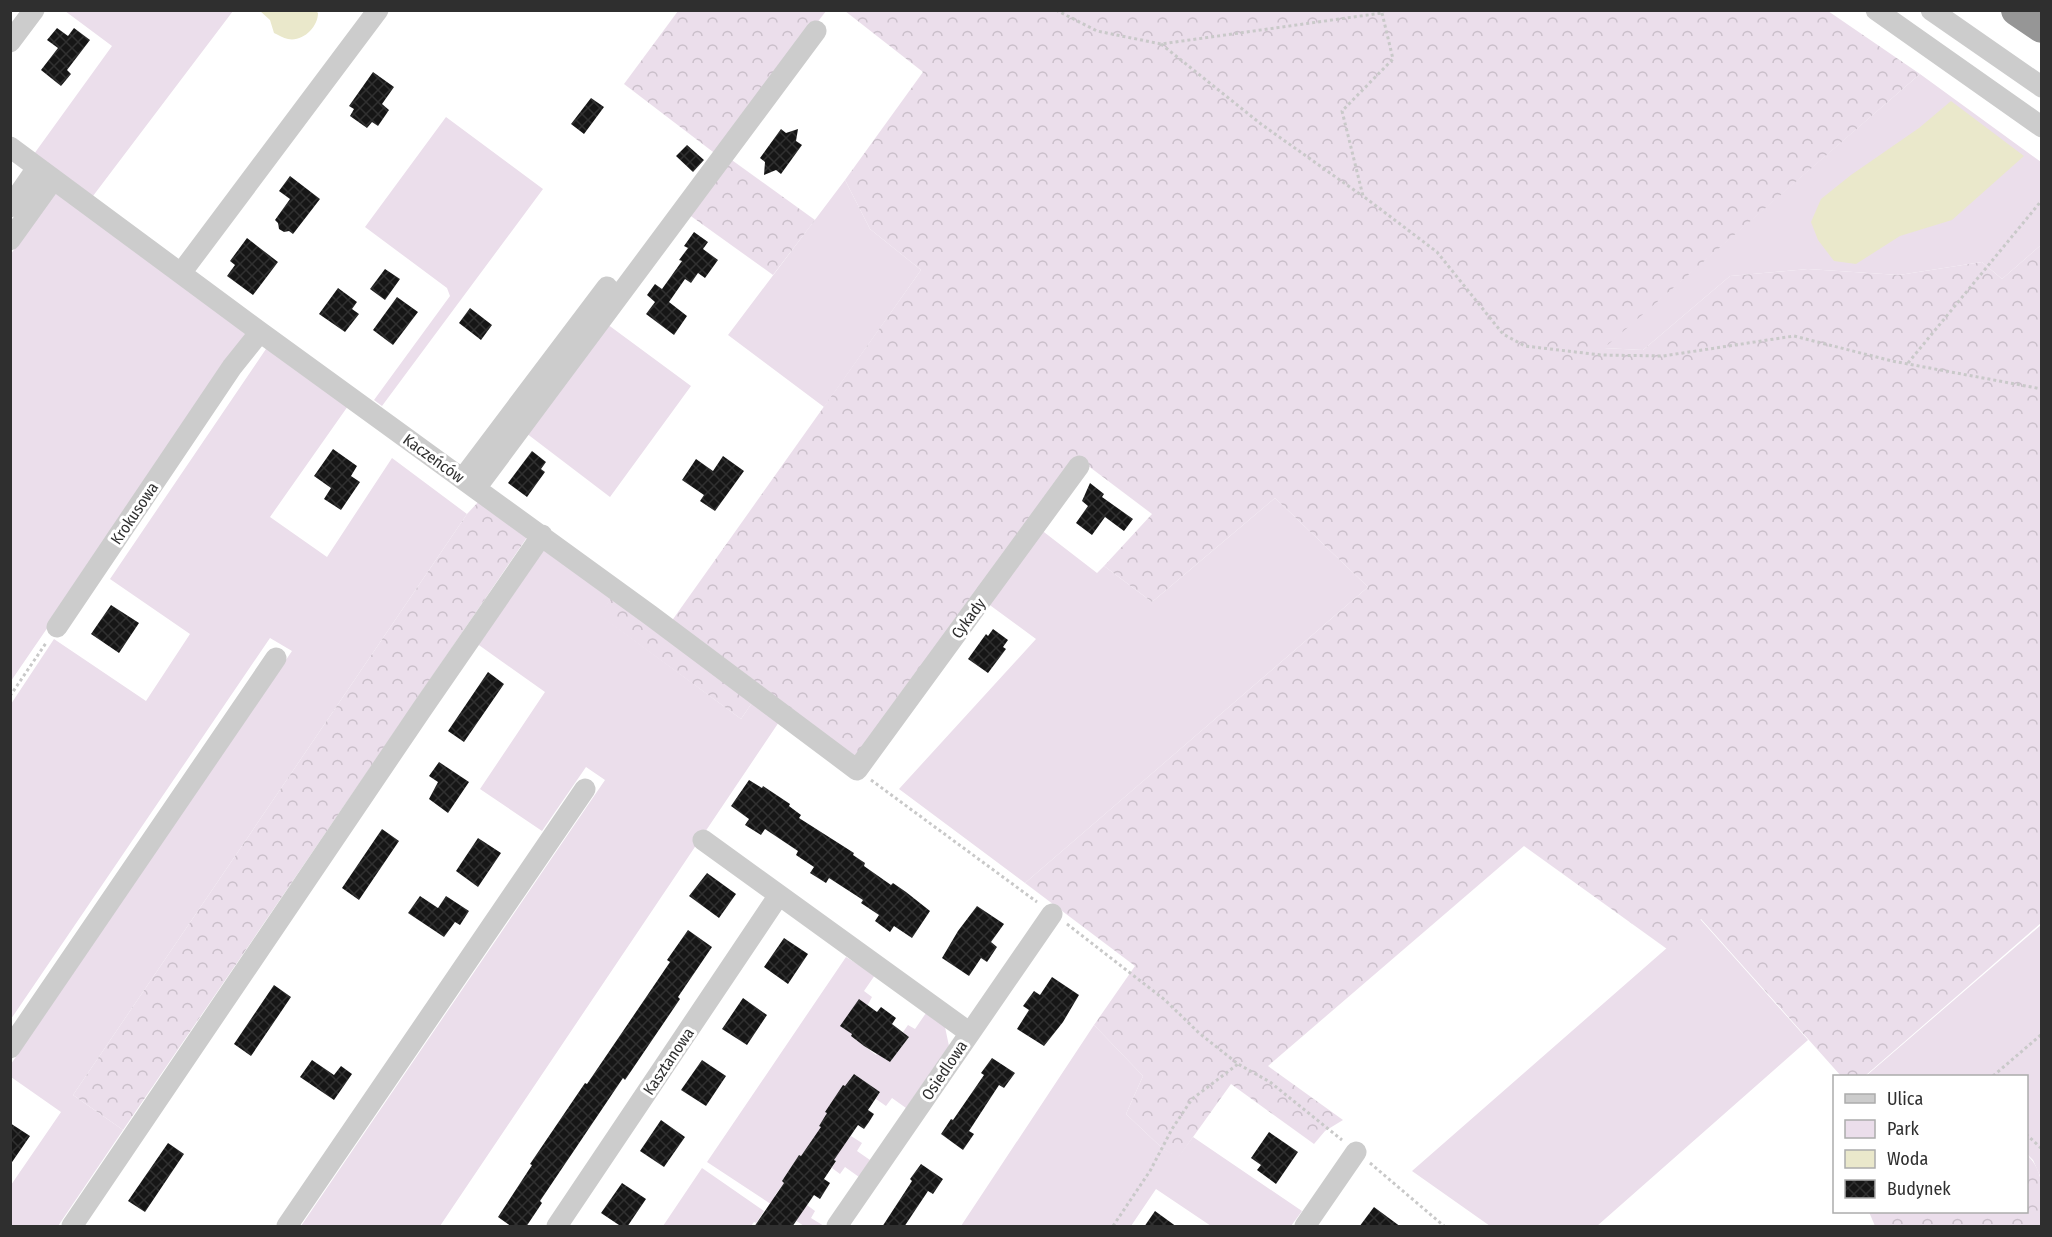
<svg xmlns="http://www.w3.org/2000/svg" width="2052" height="1237" font-family="'Fira Sans Condensed',sans-serif">
  <defs>
    <pattern id="forest-crowns" width="20" height="18" patternUnits="userSpaceOnUse" patternTransform="scale(1.5)"><rect width="20" height="18" fill="#ebdeeb"/><path d="M2 6a3 3 0 1 1 6 0M12 15a3 3 0 1 1 6 0" fill="none" stroke="#cabfca"/></pattern>
    <pattern id="building-cross-hatch" width="8" height="8" patternUnits="userSpaceOnUse" patternTransform="scale(1.5)"><rect width="8" height="8" fill="#161616"/><path d="M0 0l8 8M0 8l8-8" fill="none" stroke="#303030"/></pattern>
  </defs>
  <rect width="100%" height="100%" fill="#fff"/>
  <path fill="#ebdeeb" d="M65,11H233L93,196L34,154L112,46Z
    M1920,74L2041,162V245L2002,279L1982,262L1899,275L1808,269L1730,276L1643,350L1603,348Z
    M446,117L543,189L382,406L374,400L450,296L447,288L365,227Z
    M845,180L870,229L921,270L824,407L728,335Z
    M56,188L250,332L11,681V254Z
    M607,324L691,386L610,497L526,433Z
    M268,346L348,406L270,517L327,557L392,458L467,514L73,1095L123,1130L58,1226H11V1185L61,1112L11,1077V1064L292,651L270,638L11,1019V704L54,639L146,701L190,634L110,579Z
    M1275,498L1368,587L1025,883L899,789L1036,639L987,603L1040,529L1097,573L1104,566L1152,602Z
    M542,542L615,593L600,615L741,719L754,700L781,719L440,1226H301L605,780L586,767L542,831L480,789L545,692L476,643Z
    M1700,919L1808,1040L1597,1226H1490L1412,1171Z
    M2041,925V1178L2033,1160L2027,1154L2026,1076H1866Z
    M846,957L875,975L864,991L872,997L851,1036L876,1055L878,1053L890,1062L909,1037L903,1032L908,1025L915,1029L926,1013L945,1027L949,1046L906,1108L892,1098L886,1106L876,1099L880,1092L854,1074L819,1126L845,1143L851,1136L862,1143L857,1151L870,1160L859,1177L845,1167L840,1174L832,1168L836,1161L810,1144L801,1156L799,1155L782,1181L784,1183L775,1195L801,1213L807,1205L815,1211L811,1218L824,1226H804L707,1162Z
    M1094,1025L1143,1076L1126,1114L1162,1148L1178,1157L1193,1137L1302,1211L1291,1226H1211L1156,1189L1131,1226H961Z
    M702,1168L764,1211L756,1223L754,1222L751,1226H663Z"/>
  <path fill="url(#forest-crowns)" d="M678,11H826L717,155L624,84Z
    M845,11H1828L1920,74L1604,348L1643,350L1730,276L1808,269L1899,275L1982,262L2002,279L2041,245V923L1865,1076H1841L1701,919L1667,949L1524,846L1268,1066L1343,1120L1325,1131L1314,1144L1231,1084L1178,1158L1162,1148L1126,1114L1143,1076L1094,1025L1135,966L1025,883L1368,587L1275,498L1152,602L1104,566L1152,514L1087,465L859,759L671,622L921,270L870,229L845,180L923,72Z
    M729,158L815,220L773,275L688,214Z
    M480,500L530,533L123,1130L73,1095L467,514Z
    M615,593L754,700L741,719L599,615Z
    M2027,1155C2047,1173 2042,1202 2041,1226H1875L1869,1212H2026Z"/>
  <path fill="#eae8cb" d="M260,11H316L318,13C318,27 303,42 288,39C283,38 279,35 274,33L270,20Z
    M1951,101L2024,156L1952,220L1900,236L1856,264L1834,261L1818,240L1811,222L1821,199L1851,175L1919,128Z"/>
  <path fill="url(#building-cross-hatch)" d="M57,28L68,36L74,28L90,40L67,70L71,74L61,86L41,70L58,48L47,40Z
    M373,72L394,87L382,104L389,110L378,126L372,122L367,128L350,116L354,109L349,106Z
    M591,98L604,107L584,134L571,124Z
    M781,129L786,133L798,129L796,141L802,145L781,174L776,170L764,175L765,162L760,158Z
    M687,145L704,160L693,172L676,156Z
    M290,176L320,199L293,234L289,231L284,232L279,229L278,223L275,220L290,199L279,191Z
    M694,232L708,242L703,249L718,260L705,278L698,273L691,283L685,279L669,302L687,316L674,335L646,314L655,302L647,295L655,284L662,289L682,261L679,260L688,248L684,246Z
    M247,238L278,262L253,295L227,276L235,265L230,261Z
    M385,269L400,279L385,300L370,289Z
    M338,288L357,302L352,309L359,314L345,332L319,314Z
    M397,297L418,312L393,345L373,330Z
    M470,308L492,325L481,340L459,323Z
    M333,449L357,466L351,476L360,482L341,510L324,499L331,488L314,476Z
    M532,451L546,462L541,469L545,472L527,497L508,483Z
    M723,456L744,471L715,511L700,501L704,495L682,480L696,459L713,471Z
    M1090,483L1104,494L1102,497L1133,519L1124,531L1105,517L1092,535L1076,523L1088,506L1082,501Z
    M111,605L139,623L119,653L91,634Z
    M993,629L1008,640L1003,647L1006,649L988,673L968,659L986,634L988,636Z
    M488,672L504,684L464,742L448,731Z
    M439,762L469,782L448,813L429,799L438,782L429,776Z
    M749,780L762,788L763,786L790,804L789,806L801,815L799,818L854,853L853,855L865,863L864,866L891,885L893,883L906,892L930,911L912,938L894,926L890,932L875,921L879,915L861,903L863,900L829,878L826,883L810,873L814,867L796,855L798,851L765,829L761,835L745,825L749,819L731,806Z
    M382,829L399,841L359,900L342,888Z
    M478,838L501,853L478,887L456,871Z
    M707,873L736,894L719,918L689,896Z
    M420,896L438,908L446,896L469,911L460,925L455,922L444,937L408,913Z
    M977,906L1004,924L991,942L997,947L987,962L981,958L969,976L942,958L958,931Z
    M688,930L712,947L678,997L680,999L625,1080L623,1078L540,1201L542,1203L526,1227H512L498,1217L532,1165L530,1164L585,1083L587,1084L670,962L667,960Z
    M784,938L808,954L788,984L764,967Z
    M1052,977L1079,995L1063,1022L1044,1046L1017,1029L1029,1010L1023,1006L1034,991L1040,995Z
    M274,985L291,997L251,1056L234,1044Z
    M743,998L767,1015L747,1045L722,1029Z
    M859,999L877,1012L881,1007L896,1018L892,1024L909,1037L890,1062L864,1046L851,1036L852,1034L840,1026Z
    M992,1058L1015,1073L1004,1088L999,1085L969,1131L974,1134L963,1150L941,1134L951,1119L953,1120L984,1075L981,1073Z
    M312,1060L334,1075L341,1066L352,1074L334,1100L300,1077Z
    M702,1060L726,1076L706,1106L681,1090Z
    M854,1074L880,1092L868,1110L874,1114L869,1122L864,1129L858,1125L834,1160L836,1161L824,1179L830,1183L820,1199L814,1195L792,1227H754L784,1183L782,1181L799,1155L801,1156L821,1127L819,1126L827,1113L825,1112L843,1085L845,1086Z
    M661,1120L685,1137L664,1167L640,1151Z
    M10,1123L30,1136L10,1165Z
    M1269,1132L1298,1152L1276,1184L1257,1170L1261,1165L1251,1158Z
    M168,1143L184,1154L145,1212L128,1201Z
    M921,1164L943,1179L933,1194L928,1191L904,1227H882L912,1181L910,1179Z
    M622,1183L646,1199L627,1227H622L601,1213Z
    M1374,1207L1401,1227H1359Z
    M1155,1211L1177,1227H1144Z"/>
  <g fill="none" stroke-linecap="round" stroke-linejoin="round">
    <path stroke="#c9c9c9" stroke-width="3" stroke-dasharray="3 3" stroke-linecap="butt" d="M1056,10L1097,31L1161,44L1382,13L1384,10
      M1382,13L1393,59L1342,111L1363,196L1437,252L1503,334L1525,346L1601,355L1663,356L1794,336L1892,361L2042,389
      M1161,44L1261,124L1361,195
      M1908,363L2042,200
      M10,696L46,643
      M871,780L1037,902
      M1067,924L1165,1000L1199,1033L1238,1064L1270,1082L1342,1140
      M1993,1076L2042,1034
      M2026,1134L2042,1149
      M1370,1163L1444,1226
      M1113,1226L1150,1171L1172,1129L1192,1099L1238,1064"/>
    <path stroke="#ccc" stroke-width="21" d="M1876,10L2042,127
      M1931,10L2042,87
      M10,42L34,10
      M10,147L260,332L650,615L857,770L1079,466
      M10,207L37,168
      M10,240L53,180
      M181,273L378,10
      M463,478L607,287
      M476,488L816,31
      M57,627L232,367L260,332
      M703,840L970,1033
      M10,1048L276,658
      M72,1226L422,709L542,535
      M287,1226L585,789
      M557,1226L779,895
      M837,1226L1052,914
      M1305,1226L1356,1152"/>
    <path stroke="#969696" stroke-width="32" d="M2017,10L2042,27"/>
  </g>
  <g text-anchor="middle" stroke-width="6" stroke-linejoin="round" paint-order="stroke">
    <g font-size="16" fill="#2f2f2f" stroke="#fff">
      <text transform="translate(434 458) rotate(36)" y="6">Kaczeńców</text>
      <text transform="translate(134 513) rotate(-56)" y="6">Krokusowa</text>
      <text transform="translate(968 618) rotate(-54)" y="6">Cykady</text>
      <text transform="translate(668 1061) rotate(-56)" y="6">Kasztanowa</text>
      <text transform="translate(944 1070) rotate(-56)" y="6">Osiedlowa</text>
    </g>
  </g>
  <rect width="2052" height="1237" fill="none" stroke="#2f2f2f" stroke-width="24"/>
  <rect x="1833" y="1075" width="195" height="138" fill="#ffffff" stroke="#acacac" stroke-width="1.5"/>
  <rect x="1845" y="1094" width="30" height="9" fill="#cccccc" stroke="#acacac" stroke-width="1.5"/>
  <text x="1887" y="1105" font-size="18" fill="#2f2f2f">Ulica</text>
  <rect x="1845" y="1120" width="30" height="18" fill="#ebdeeb" stroke="#acacac" stroke-width="1.5"/>
  <text x="1887" y="1135" font-size="18" fill="#2f2f2f">Park</text>
  <rect x="1845" y="1150" width="30" height="18" fill="#eae8cb" stroke="#acacac" stroke-width="1.5"/>
  <text x="1887" y="1165" font-size="18" fill="#2f2f2f">Woda</text>
  <rect x="1845" y="1180" width="30" height="18" fill="url(#building-cross-hatch)" stroke="#acacac" stroke-width="1.5"/>
  <text x="1887" y="1195" font-size="18" fill="#2f2f2f">Budynek</text>
</svg>
